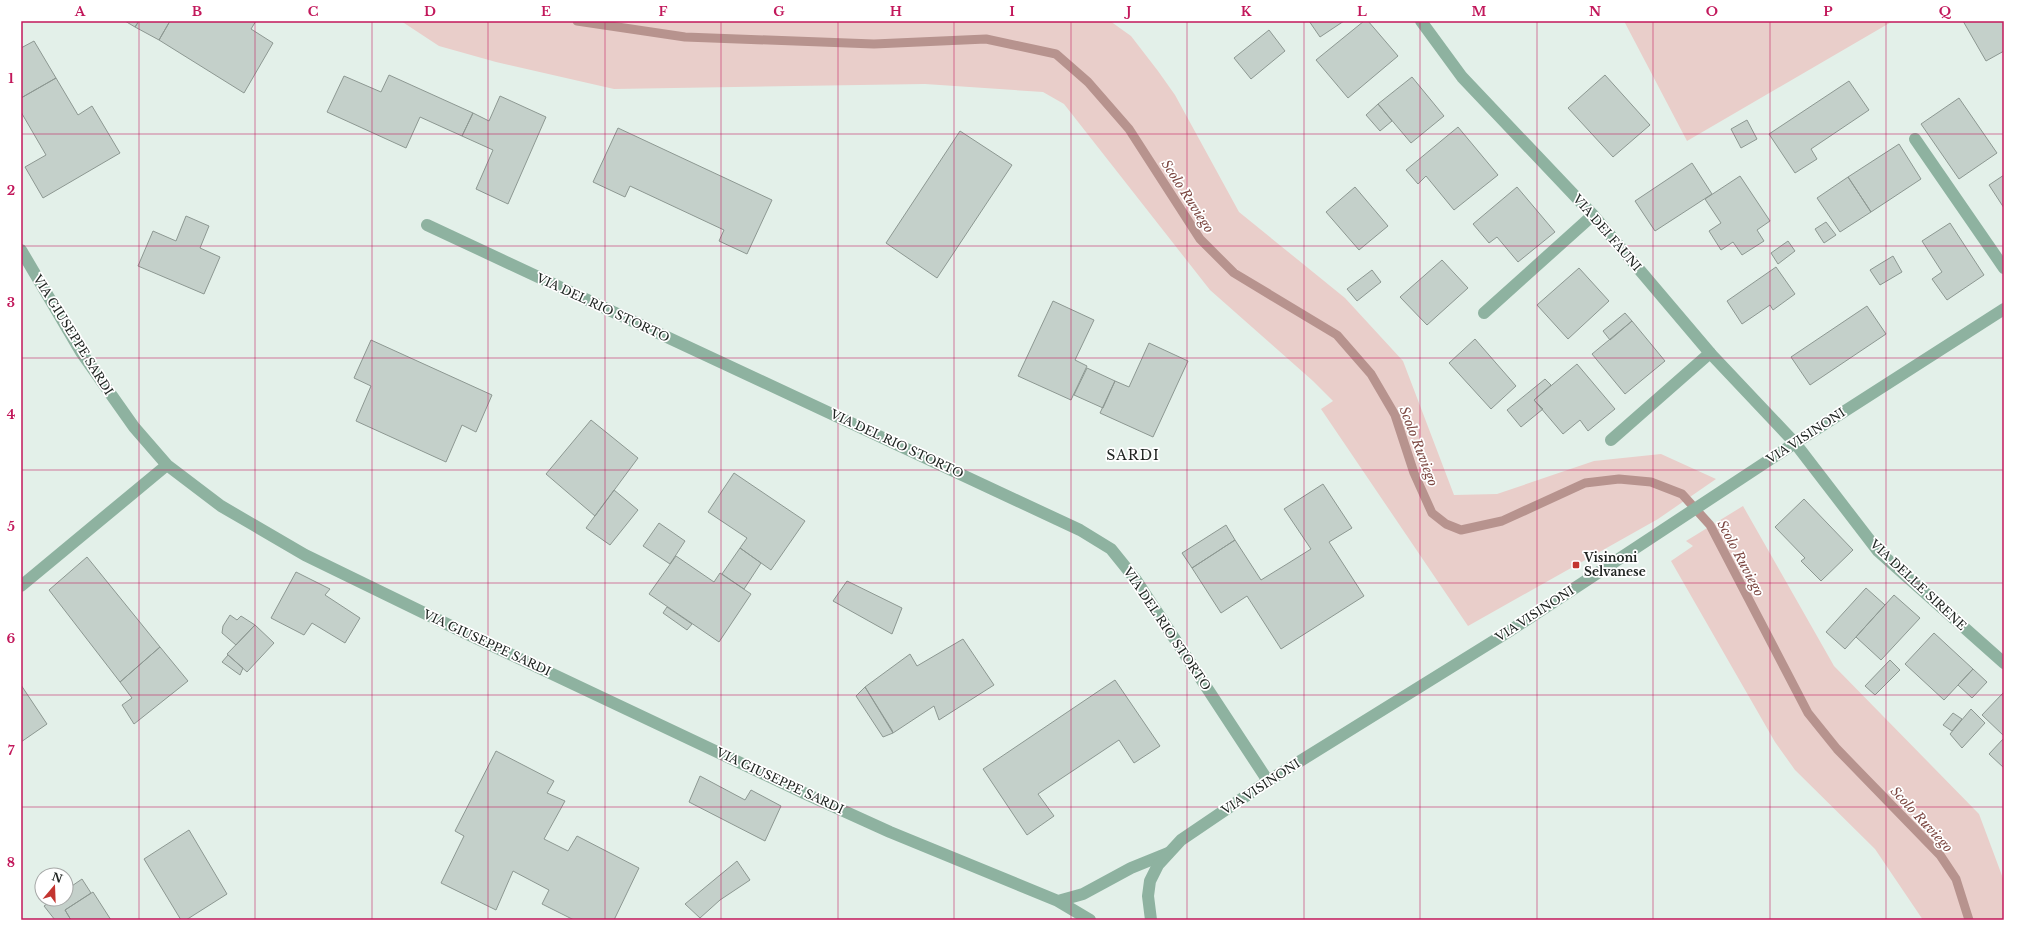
<svg xmlns="http://www.w3.org/2000/svg" width="2025" height="941" font-family="'Libre Baskerville',serif">
  <rect width="100%" height="100%" fill="#e3f0e9"/>
  <path fill="#e9ceca" d="M401,21H1110L1131,36L1158,71L1175,95L1239,212L1345,298L1403,361L1454,495L1497,494L1594,461L1661,454L1716,479L1658,519L1468,626L1321,409L1333,401L1313,381L1210,290L1064,104L1043,92L925,84L614,89L496,62L439,46Z
    M1624,21H1893L1687,141Z
    M1743,506L1834,666L1979,814L2004,881V920H1923L1875,849L1795,770L1775,742L1671,561L1693,546L1686,541Z"/>
  <g fill="none" stroke-linecap="round" stroke-linejoin="round">
    <path stroke="#b7938e" stroke-width="9" d="M577,21L685,37L874,44L986,39L1056,54L1088,82L1129,129L1200,239L1234,273L1337,335L1371,374L1395,415L1414,473L1432,513L1446,524L1461,530L1502,521L1585,483L1619,479L1651,482L1682,494L1710,525L1808,713L1837,749L1940,855L1956,879L1969,920"/>
  </g>
  <path fill="#c4d0ca" stroke="#8d9892" d="M125,21H139L135,27Z
    M139,21H170L159,40L135,27Z
    M170,21H256L251,29L273,43L244,93L159,40Z
    M1309,21H1344L1320,37Z
    M1364,21H1368L1398,56L1348,98L1316,60Z
    M1963,21H2004V51L1986,61Z
    M1269,30L1285,51L1251,79L1234,58Z
    M34,41L56,78L21,98V48Z
    M389,75L473,113L462,136L420,117L406,148L327,112L344,76L381,92Z
    M1605,75L1650,125L1613,157L1568,108Z
    M1412,77L1444,116L1411,143L1378,104Z
    M56,78L78,115L92,106L120,153L43,198L25,167L46,155L21,112V98Z
    M1849,81L1869,110L1811,149L1817,159L1795,173L1769,134Z
    M500,96L546,117L508,204L476,189L493,150L462,136L473,113L489,121Z
    M1959,98L1997,153L1959,179L1921,124Z
    M1378,104L1392,121L1380,131L1366,115Z
    M1747,120L1757,139L1741,148L1731,129Z
    M1458,127L1498,175L1454,210L1426,176L1418,184L1406,170Z
    M618,128L772,200L747,254L719,241L724,230L630,186L625,197L593,182Z
    M960,131L1012,165L937,278L886,243Z
    M1899,144L1921,179L1871,212L1848,177Z
    M1692,163L1712,194L1655,231L1635,201Z
    M2004,175V208L1989,185Z
    M1740,176L1770,221L1757,230L1764,241L1742,255L1733,242L1721,250L1709,231L1721,223L1705,199Z
    M1848,177L1871,212L1840,232L1817,198Z
    M1355,187L1388,226L1359,250L1326,212Z
    M1517,187L1555,232L1518,262L1497,237L1489,243L1473,224Z
    M186,216L209,226L200,248L220,257L204,294L138,266L153,231L176,241Z
    M1826,222L1836,235L1824,243L1815,229Z
    M1950,223L1984,275L1947,300L1932,279L1942,272L1922,241Z
    M1788,241L1795,251L1778,264L1771,253Z
    M1893,256L1902,272L1880,285L1870,270Z
    M1442,260L1468,288L1427,325L1400,297Z
    M1776,267L1795,294L1773,310L1770,305L1742,324L1727,301Z
    M1579,268L1609,301L1568,339L1537,305Z
    M1372,270L1381,282L1357,301L1347,289Z
    M1053,301L1094,320L1075,360L1087,366L1071,400L1018,376Z
    M1867,306L1886,334L1810,385L1791,357Z
    M1625,313L1632,321L1610,340L1603,331Z
    M1632,321L1665,361L1625,394L1592,354Z
    M1475,339L1516,386L1491,409L1449,363Z
    M371,340L492,395L476,432L462,425L446,462L356,421L371,386L354,378Z
    M1149,343L1188,361L1153,437L1100,413L1115,381L1129,387Z
    M1577,364L1615,409L1588,431L1580,420L1563,434L1534,400Z
    M1087,368L1115,381L1103,408L1074,395Z
    M1545,379L1551,385L1534,400L1543,409L1521,427L1507,410Z
    M591,420L638,458L595,516L546,474Z
    M734,473L805,521L771,570L740,548L747,538L708,512Z
    M1323,484L1352,528L1329,542L1364,596L1281,649L1247,596L1221,613L1192,568L1235,540L1261,580L1287,564L1311,549L1284,509Z
    M614,490L638,510L610,545L586,528Z
    M1804,499L1853,550L1821,581L1801,561L1805,558L1775,527Z
    M659,523L685,541L670,564L643,546Z
    M1226,525L1235,540L1192,568L1182,553Z
    M740,548L761,563L744,589L722,574Z
    M676,556L714,582L720,573L751,594L719,642L649,594Z
    M87,557L160,647L120,682L49,590Z
    M296,572L330,589L325,595L360,618L345,643L312,623L304,635L271,618Z
    M847,581L902,608L892,634L833,601Z
    M1866,588L1885,605L1845,649L1826,632Z
    M1894,595L1920,618L1881,660L1856,637Z
    M667,607L692,624L687,630L663,613Z
    M230,615L237,620L241,616L255,625L236,645L222,633L223,626Z
    M255,625L274,643L247,672L227,654Z
    M1934,633L1973,669L1944,700L1905,664Z
    M963,639L994,685L939,720L934,706L893,733L865,687L910,654L917,666Z
    M160,647L188,681L134,724L122,705L132,698L120,682Z
    M228,655L243,668L240,675L222,662Z
    M1890,660L1900,670L1875,695L1865,686Z
    M1973,669L1987,682L1972,698L1958,685Z
    M1115,680L1160,746L1134,763L1119,740L1038,794L1054,816L1027,835L983,769Z
    M21,685L47,724L21,742Z
    M865,687L892,730L893,733L883,737L856,696Z
    M2003,693L2004,694V736L1982,715Z
    M1971,709L1985,723L1962,748L1950,734Z
    M1953,713L1962,719L1952,731L1943,725Z
    M2004,738V768L1989,754Z
    M496,751L554,781L547,793L565,801L544,839L568,851L577,836L639,868L614,920H574L542,904L549,890L513,871L496,910L441,883L464,836L455,831Z
    M700,776L745,800L751,790L781,806L765,841L689,802Z
    M189,830L227,894L186,920H181L144,859Z
    M737,861L750,880L720,900L700,918L685,904Z
    M82,879L91,893L65,910L71,920H55L44,906L54,899H66V890Z
    M93,892L111,920H71L65,910Z"/>
  <g fill="none" stroke-linecap="round" stroke-linejoin="round">
    <path stroke="#8eb2a0" stroke-width="12" d="M1915,139L2004,268
      M1484,313L1593,215
      M1611,440L1710,353"/>
    <path stroke="#8eb2a0" stroke-width="12" d="M1421,21L1462,77L1593,215L1710,353L1795,443L1878,551L2004,663
      M427,225L1080,530L1111,549L1136,580L1268,781
      M21,250L81,352L134,427L167,465L221,506L305,555L457,629L804,793L890,832L1058,901L1090,920
      M21,586L167,465
      M1058,901L1083,894L1131,868L1168,853"/>
    <path stroke="#8eb2a0" stroke-width="12" d="M1151,920L1148,896L1150,881L1158,865L1181,840L1268,781L1508,632L1795,443L2004,309"/>
  </g>
  <path fill="none" stroke="#c2185b" stroke-width="1" stroke-opacity="0.55" d="M139,21V920M255,21V920M372,21V920M488,21V920M605,21V920M721,21V920M838,21V920M954,21V920M1071,21V920M1187,21V920M1304,21V920M1420,21V920M1537,21V920M1653,21V920M1770,21V920M1886,21V920M21,134H2004M21,246H2004M21,358H2004M21,470H2004M21,583H2004M21,695H2004M21,807H2004"/>
  <rect fill="#c33530" stroke="#fff" stroke-width="1.5" x="1572" y="561" width="8" height="8" rx="2"/>
  <g text-anchor="middle" stroke-width="3.5" stroke-linejoin="round" paint-order="stroke">
    <g font-size="12" fill="#202522" stroke="#fff">
      <text transform="translate(1607 233) rotate(49)" y="4">VIA DEI FAUNI</text>
      <text transform="translate(603 308) rotate(25)" y="4">VIA DEL RIO STORTO</text>
      <text transform="translate(73 335) rotate(58)" y="4">VIA GIUSEPPE SARDI</text>
      <text transform="translate(1806 436) rotate(-33)" y="4">VIA VISINONI</text>
      <text transform="translate(897 444) rotate(25)" y="4">VIA DEL RIO STORTO</text>
      <text transform="translate(1918 585) rotate(43)" y="4">VIA DELLE SIRENE</text>
      <text transform="translate(1535 614) rotate(-33)" y="4">VIA VISINONI</text>
      <text transform="translate(1167 629) rotate(56)" y="4">VIA DEL RIO STORTO</text>
      <text transform="translate(487 643) rotate(25)" y="4">VIA GIUSEPPE SARDI</text>
      <text transform="translate(780 781) rotate(25)" y="4">VIA GIUSEPPE SARDI</text>
      <text transform="translate(1261 787) rotate(-33)" y="4">VIA VISINONI</text>
    </g>
    <g font-size="12" font-weight="bold" fill="#202522" stroke="#fff" text-anchor="start">
      <text x="1584" y="562">Visinoni<tspan x="1584" dy="14">Selvanese</tspan></text>
    </g>
    <g font-size="13" font-style="italic" fill="#7b4640" stroke="#fff">
      <text transform="translate(1188 196) rotate(57)" y="5">Scolo Ruviego</text>
      <text transform="translate(1419 446) rotate(69)" y="5">Scolo Ruviego</text>
      <text transform="translate(1741 558) rotate(62)" y="5">Scolo Ruviego</text>
      <text transform="translate(1922 819) rotate(47)" y="5">Scolo Ruviego</text>
    </g>
    <g font-size="14" letter-spacing="1" fill="#202522" stroke="#fff">
      <text x="1133" y="460">SARDI</text>
    </g>
  </g>
  <rect width="2025" height="941" fill="none" stroke="#ffffff" stroke-width="44"/>
  <g transform="translate(54 887) rotate(19)"><circle r="19" fill="#ffffff" stroke="#a6a8a7"/>
  <path d="M0-3L7 15L0 10L-7 15Z" fill="#c33530"/>
  <text y="-6" font-size="11" font-weight="bold" text-anchor="middle" fill="#202522">N</text>
  </g>
  <rect x="22" y="22" width="1981" height="897" fill="none" stroke="#c2185b" stroke-width="1.5"/>
  <g font-size="13" text-anchor="middle" font-weight="bold" fill="#c2185b">
    <text x="80" y="16">A</text>
    <text x="197" y="16">B</text>
    <text x="313" y="16">C</text>
    <text x="430" y="16">D</text>
    <text x="546" y="16">E</text>
    <text x="663" y="16">F</text>
    <text x="779" y="16">G</text>
    <text x="896" y="16">H</text>
    <text x="1012" y="16">I</text>
    <text x="1129" y="16">J</text>
    <text x="1246" y="16">K</text>
    <text x="1362" y="16">L</text>
    <text x="1479" y="16">M</text>
    <text x="1595" y="16">N</text>
    <text x="1712" y="16">O</text>
    <text x="1828" y="16">P</text>
    <text x="1945" y="16">Q</text>
    <text x="11" y="83">1</text>
    <text x="11" y="195">2</text>
    <text x="11" y="307">3</text>
    <text x="11" y="419">4</text>
    <text x="11" y="531">5</text>
    <text x="11" y="643">6</text>
    <text x="11" y="755">7</text>
    <text x="11" y="867">8</text>
  </g>
</svg>
